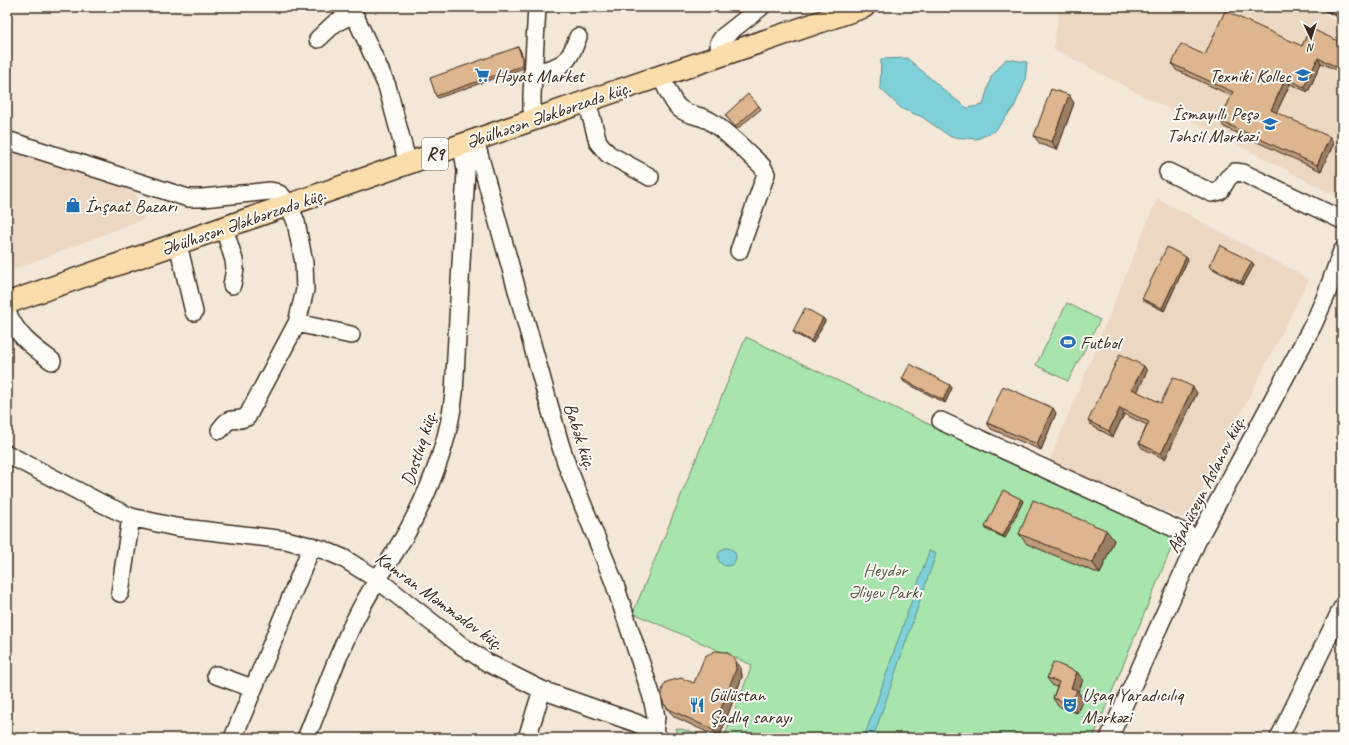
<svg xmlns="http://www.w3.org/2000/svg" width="1349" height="745" font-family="Caveat,sans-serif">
  <rect width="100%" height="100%" fill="#f3e7d8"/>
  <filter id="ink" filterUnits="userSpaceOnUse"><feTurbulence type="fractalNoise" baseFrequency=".025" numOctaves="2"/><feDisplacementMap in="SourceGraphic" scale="8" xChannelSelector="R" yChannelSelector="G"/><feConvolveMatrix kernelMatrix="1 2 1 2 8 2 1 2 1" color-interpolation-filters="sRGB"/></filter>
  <g filter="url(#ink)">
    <path fill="#ecd8c2" d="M1060,7H1308L1342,24V199L1053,49Z
      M7,148L135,192L144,219L7,272Z
      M1157,198L1309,279L1187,520L1049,462Z"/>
    <path fill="#a7e5ac" stroke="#718865" d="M1067,303L1100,320L1068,381L1036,365Z
      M746,337L937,428L1175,539L1093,738H724L752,665L633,613Z
      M676,728L718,738H679Z"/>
    <path fill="#7fd0d8" stroke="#648e8e" d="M907,58L951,96L967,108L983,105L991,77L1006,59L1027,62L1025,82L1014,107L995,131L977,139L951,137L922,117L902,109L880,88L881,59Z
      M718 557a9 9 0 1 1 18 0a9 9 0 1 1-18 0Z
      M929,551L936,554L873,738H864Z"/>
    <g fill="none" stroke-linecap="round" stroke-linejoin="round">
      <g stroke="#3b2a1e" stroke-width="20">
        <path id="minor" d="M351,7L387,86L408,164
          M318,39L335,23L354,14
          M720,56L719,43L723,37L761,7
          M532,74C562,65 567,68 578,37
          M661,76C665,85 672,102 679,108C688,116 701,115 710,121C729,133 745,151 762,166L766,174L739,251
          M587,101L598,142L608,154L650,177
          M535,118L532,109V95L537,7
          M7,140L188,198H203L270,191L275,192L281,195L289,205L296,222L304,263L305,290L297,323L247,417C231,424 232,413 220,430
          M475,140L560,444L568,468L614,582L652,697L656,717L654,733
          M1168,172L1212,193L1220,191L1228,178L1235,172L1243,173L1342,220
          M224,228L234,260L235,269L232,285
          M178,244L194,312
          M7,312C18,337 32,346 52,361
          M297,323L351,335
          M941,421L1198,539
          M7,454L103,504L131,517L175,527L286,540L324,550L343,558L378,580L462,646L488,663L542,690L636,723L646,728L659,738
          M120,593L131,517
          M216,675L252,688
          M233,738L312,546
          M306,738C324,696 338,650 360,610C374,583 392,558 407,532C431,488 449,443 454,393L466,171L464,157L461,145
          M527,738L542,690
          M1109,738L1198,539L1313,325L1325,298L1342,251
          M1279,738L1342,608"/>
      </g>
      <g stroke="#3b2a1e" stroke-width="24">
        <path id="major" d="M7,303L587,101L864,7"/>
      </g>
      <use href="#minor" stroke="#fdfcf7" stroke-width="17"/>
      <use href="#major" stroke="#faddab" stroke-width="21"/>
    </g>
    <path fill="#be9c7a" stroke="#3b2a1e" d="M1317,7H1342V19Z
      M1310,28L1341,72L1321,63L1308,92L1290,84L1276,113L1334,143L1321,171L1224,127L1220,121L1232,96L1176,70L1172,64L1205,55L1302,46Z
      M518,47L520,50L524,60V68L438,98L436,96Z
      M1074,103L1057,150L1040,144L1034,136Z
      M759,106L761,109L737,129L725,115Z
      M1186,257L1188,259L1164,311L1144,301L1142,299Z
      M1254,265L1243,285L1211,268L1209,266Z
      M823,318L825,321L813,343L795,334L793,331Z
      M1147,371L1137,392L1161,403L1197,393L1165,459L1142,448L1139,443L1147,425L1124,414L1113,437L1092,426L1088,421Z
      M902,379L952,388L945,403L904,382Z
      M1056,413L1041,450L991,429L987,423Z
      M1021,499L1023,501L1005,538L987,530L985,527Z
      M1019,534L1114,540L1100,574L1027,544Z
      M735,660L741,668L742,677L719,738L675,717L670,712L664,704L694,683Z
      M1077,672L1083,680L1078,692L1083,699L1077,713L1058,706L1053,698L1057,687L1053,686L1047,678Z"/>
    <path fill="#9b7f63" stroke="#3b2a1e" d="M518,47L520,50L524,60V68L522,66Z
      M1342,56V69L1341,72L1337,67Z
      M1318,58L1321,63L1308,92L1304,87Z
      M1286,78L1290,84L1275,116L1271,110Z
      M1069,95L1074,103L1057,150L1052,142Z
      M1330,137L1334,143L1321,171L1317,165Z
      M1186,257L1188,259L1164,311L1162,308Z
      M1252,262L1254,265L1243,285L1241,282Z
      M823,318L825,321L813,343L811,341Z
      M1144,366L1147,371L1136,395L1132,389Z
      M950,385L952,388L945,403L943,400Z
      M1193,387L1197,393L1165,459L1161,454Z
      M1053,408L1056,413L1041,450L1037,444Z
      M1120,408L1124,414L1113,437L1109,431Z
      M1021,499L1023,501L1005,538L1003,536Z
      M1106,530L1114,540L1100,574L1093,563Z
      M735,660L741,668L742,677L719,738L713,730Z
      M1077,672L1083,680L1078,692L1083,699L1077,713L1071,705V688Z"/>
    <path fill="#ddb58e" stroke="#3b2a1e" d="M1321,7H1342V18Z
      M1225,11L1302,46L1310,28L1342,43V56L1337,67L1318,58L1304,87L1286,78L1271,110L1330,137L1317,165L1220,121L1233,92L1172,64L1181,44L1205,55Z
      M518,47L522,57V66L436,96L430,78Z
      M1051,89L1069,95L1052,142L1034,136Z
      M748,94L759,106L735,127L725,115Z
      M1220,245L1252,262L1241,282L1209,266Z
      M1167,247L1186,257L1162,308L1142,299Z
      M805,308L823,318L811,341L793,331Z
      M1120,354L1144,366L1132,389L1161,403L1173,377L1193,387L1161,454L1139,443L1149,422L1120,408L1109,431L1088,421Z
      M910,364L950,385L943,400L902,379Z
      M1003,386L1053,408L1037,444L987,423Z
      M1003,490L1021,499L1003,536L985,527Z
      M1033,500L1106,530L1093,563L1019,534Z
      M715,651L726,652L731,655L735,660L736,669L713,730L669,709L664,704L662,699V693L663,687L666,682L681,678L694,683L705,656Z
      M1053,662L1077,672L1071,688L1077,690L1071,705L1053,698L1059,682L1047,678Z"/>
  </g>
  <defs>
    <g id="supermarket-bare" transform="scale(1.2)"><path d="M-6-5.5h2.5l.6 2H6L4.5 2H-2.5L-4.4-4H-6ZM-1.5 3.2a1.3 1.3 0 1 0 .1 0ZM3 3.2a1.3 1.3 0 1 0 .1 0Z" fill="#1f6fb2" stroke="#fdfcf7" stroke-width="2.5" paint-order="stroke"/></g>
    <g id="university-bare" transform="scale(1.2)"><path d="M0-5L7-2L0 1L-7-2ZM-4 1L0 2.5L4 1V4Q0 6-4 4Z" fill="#1f6fb2" stroke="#fdfcf7" stroke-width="2.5" paint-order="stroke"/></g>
    <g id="shop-bare" transform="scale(1.2)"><path d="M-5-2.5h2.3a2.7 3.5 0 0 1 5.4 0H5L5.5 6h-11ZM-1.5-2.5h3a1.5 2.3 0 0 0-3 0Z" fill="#1f6fb2" stroke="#fdfcf7" stroke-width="2.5" paint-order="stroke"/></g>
    <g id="stadium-bare" transform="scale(1.2)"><path d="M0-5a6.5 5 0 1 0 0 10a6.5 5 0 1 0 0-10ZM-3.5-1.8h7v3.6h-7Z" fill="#1f6fb2" stroke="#fdfcf7" stroke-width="2.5" paint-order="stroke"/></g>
    <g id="restaurant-bare" transform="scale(1.2)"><path d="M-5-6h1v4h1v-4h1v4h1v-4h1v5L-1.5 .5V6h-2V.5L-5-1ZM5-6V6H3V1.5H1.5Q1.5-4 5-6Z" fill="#1f6fb2" stroke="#fdfcf7" stroke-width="2.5" paint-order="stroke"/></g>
    <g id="theatre-bare" transform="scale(1.2)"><path d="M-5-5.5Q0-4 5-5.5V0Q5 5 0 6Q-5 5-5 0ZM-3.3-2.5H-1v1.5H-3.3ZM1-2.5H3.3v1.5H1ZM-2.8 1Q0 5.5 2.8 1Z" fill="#1f6fb2" stroke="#fdfcf7" stroke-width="2.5" paint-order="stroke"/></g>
  </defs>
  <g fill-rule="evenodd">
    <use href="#supermarket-bare" x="482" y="75"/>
    <use href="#university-bare" x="1303" y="75"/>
    <use href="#university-bare" x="1270" y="124"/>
    <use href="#shop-bare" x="73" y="205"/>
    <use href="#stadium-bare" x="1068" y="342"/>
    <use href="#restaurant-bare" x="697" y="705"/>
    <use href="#theatre-bare" x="1070" y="705"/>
  </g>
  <g text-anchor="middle" stroke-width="4" stroke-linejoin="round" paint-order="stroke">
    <rect fill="#fdfcf7" stroke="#75695f" stroke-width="1" x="422" y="138" width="26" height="32" rx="3"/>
    <g font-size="18" font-weight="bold" fill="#3b2a1e">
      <text x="435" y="160">R9</text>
    </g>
    <g font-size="19" fill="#3b2a1e" stroke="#fdfcf7" text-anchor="start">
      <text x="494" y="82">Həyat Market</text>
      <text x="1291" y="82" text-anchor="end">Texniki Kollec</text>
      <text x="1258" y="120" text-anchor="end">İsmayıllı Peşə<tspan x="1258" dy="22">Təhsil Mərkəzi</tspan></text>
      <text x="85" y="212">İnşaat Bazarı</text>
      <text x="1080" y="349">Futbol</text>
      <text x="709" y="701">Gülüstan<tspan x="709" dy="22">Şadlıq sarayı</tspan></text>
      <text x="1082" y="701">Uşaq Yaradıcılıq<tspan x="1082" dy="22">Mərkəzi</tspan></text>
    </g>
    <g font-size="19" fill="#3b2a1e" stroke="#fdfcf7">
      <text transform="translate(548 114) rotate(-19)" y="7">Əbülhəsən Ələkbərzadə küç.</text>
      <text transform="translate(243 221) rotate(-19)" y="7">Əbülhəsən Ələkbərzadə küç.</text>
      <text transform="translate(581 436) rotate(72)" y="7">Babək küç.</text>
      <text transform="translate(418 448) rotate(-72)" y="7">Dostluq küç.</text>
      <text transform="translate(1205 484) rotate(-63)" y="7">Ağahüseyn Aslanov küç.</text>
      <text transform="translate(440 600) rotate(36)" y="7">Kamran Məmmədov küç.</text>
    </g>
    <g font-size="19" fill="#565942" stroke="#fdfcf7">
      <text x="885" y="576">Heydər<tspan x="885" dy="22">Əliyev Parkı</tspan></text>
    </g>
  </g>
  <rect width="1349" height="745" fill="none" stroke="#fdfcf7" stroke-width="24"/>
  <rect x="12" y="12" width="1325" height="721" fill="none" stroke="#3b2a1e" stroke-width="1.5" filter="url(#ink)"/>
  <g transform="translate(1311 38) rotate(176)" stroke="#fdfcf7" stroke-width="3" paint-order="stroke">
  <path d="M0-3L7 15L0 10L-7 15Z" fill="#3b2a1e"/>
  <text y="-6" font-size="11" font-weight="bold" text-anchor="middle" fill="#3b2a1e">N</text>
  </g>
</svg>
